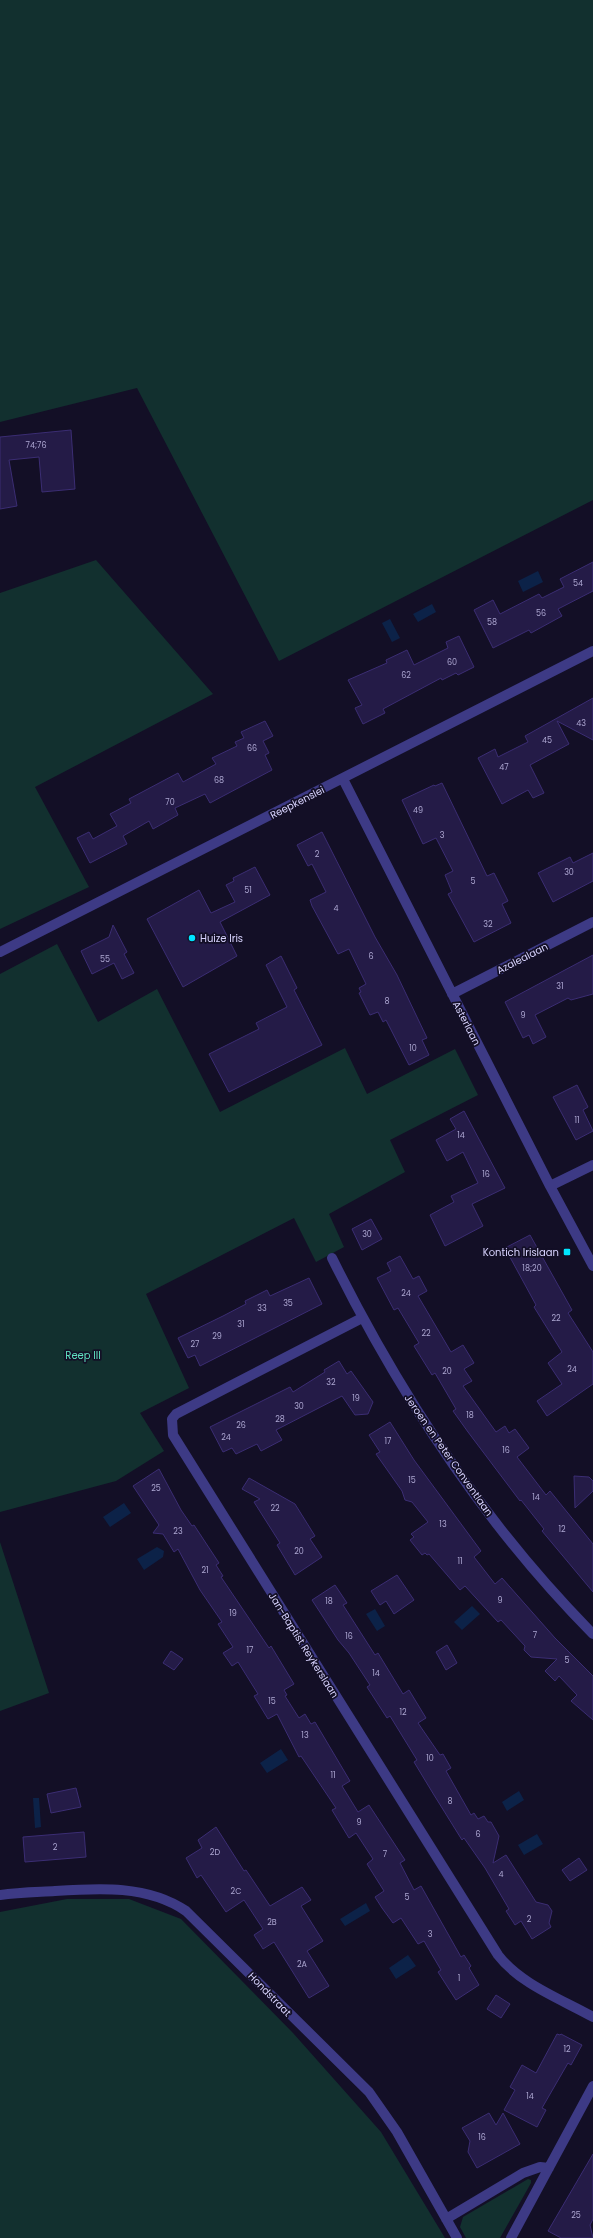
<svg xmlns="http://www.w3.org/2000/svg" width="593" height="2238" font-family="Poppins,sans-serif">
  <rect width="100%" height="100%" fill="#130f26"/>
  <path fill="#12302f" d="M0,0H593V500L279,661L137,388L0,422Z
    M96,560L213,694L35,787L89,887L0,929V593Z
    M57,944L98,1022L157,989L220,1112L345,1048L367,1094L455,1049L478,1095L390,1140L405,1172L329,1214L344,1247L316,1262L294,1218L146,1294L189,1388L140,1413L164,1451L116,1481L0,1512V974Z
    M0,1542L49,1693L0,1711Z
    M67,1899H129L181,1919L293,2033L381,2132L445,2238H0V1912Z
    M528,2179L531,2180V2183L500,2238H466L460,2227L463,2217Z"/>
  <path fill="#0c2248" d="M538,571L543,582L523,592L518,581Z
    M432,604L436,612L418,622L413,614Z
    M390,619L400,638L392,642L382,623Z
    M124,1503L131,1513L110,1527L103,1517Z
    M157,1547L164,1551L163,1557L144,1570L137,1559Z
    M472,1606L480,1614L462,1630L454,1622Z
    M375,1609L385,1626L377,1631L366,1614Z
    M281,1749L288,1760L267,1773L260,1763Z
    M519,1791L524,1800L507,1811L502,1802Z
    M33,1798H39L41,1827L35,1828Z
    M537,1834L543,1844L524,1855L518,1845Z
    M366,1903L370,1911L345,1926L340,1919Z
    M408,1955L416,1966L396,1979L389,1968Z"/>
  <path fill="#241b47" stroke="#3b2d73" d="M71,430L75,489L42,492L39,457L9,460L17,506L0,509V437Z
    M593,562V591L558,609L562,616L531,633L529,630L493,648L474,610L493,600L500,614L539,594L542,598L564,587L560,579Z
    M459,636L474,667L458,675L456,673L442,680L441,678L383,709L385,713L363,724L355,708L362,705L348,680L387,663L386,660L407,650L414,665L448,648L446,642Z
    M593,698V740L557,721L569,744L530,765L544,793L533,798L528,790L502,804L478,758L495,749L498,757L528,742L525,736Z
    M265,721L273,736L263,741L269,753L265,755L272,770L210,803L205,794L175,808L178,815L153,829L149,821L123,836L127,844L90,863L77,838L89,832L93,839L117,826L110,814L131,803L129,799L178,773L183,782L216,764L212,758L237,746L235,742L244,738L241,732Z
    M442,783L487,876L494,873L508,901L502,904L511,923L474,942L448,894L452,892L445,875L453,871L436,838L423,844L402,800L434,785L435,786Z
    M322,832L375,937L397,975L427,1038L422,1040L429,1055L409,1065L386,1020L383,1022L378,1012L370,1015L359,993L361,992L359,988L366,984L349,949L338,954L312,906L310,900L326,892L312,864L308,866L297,845Z
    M593,853V881L553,902L538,873L570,857L573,863Z
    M255,867L270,895L220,922L237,956L183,987L147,919L199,890L211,913L235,902L226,885L234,881L233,878Z
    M113,925L127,952L124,954L134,973L122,979L114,963L92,974L81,951L109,937Z
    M593,955V994L571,1000L568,998L535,1015L546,1037L533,1044L529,1035L523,1038L505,1002Z
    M281,956L297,988L294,990L322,1045L229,1092L209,1054L259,1029L256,1023L287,1007L266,965Z
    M577,1085L588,1107L583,1110L593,1131L576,1140L553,1097Z
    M464,1111L505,1188L472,1204L483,1226L445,1246L430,1215L454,1202L451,1196L478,1183L463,1152L447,1161L436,1140L456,1129L450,1119Z
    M371,1219L382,1239L362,1250L352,1229Z
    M530,1235L572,1310L568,1313L593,1352V1384L547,1416L537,1401L562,1384L548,1363L562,1352L534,1307L536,1305L505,1248Z
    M400,1256L413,1279L419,1276L427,1291L418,1296L451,1352L463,1345L474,1363L464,1369L472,1381L463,1386L496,1432L505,1426L509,1433L515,1429L529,1448L517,1457L546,1495L550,1491L593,1544V1592L542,1531L544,1529L521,1500L520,1501L468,1432L453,1411L456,1409L435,1373L432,1375L414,1346L419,1343L398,1308L394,1310L377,1278L391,1271L387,1263Z
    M309,1278L322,1304L200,1366L195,1355L188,1358L178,1338L223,1316L246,1304L245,1301L267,1290L270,1296Z
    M339,1361L347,1374L351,1371L373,1402L368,1414L355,1415L342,1396L276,1430L282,1440L261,1451L257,1444L236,1454L232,1448L223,1452L210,1427L290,1387L293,1392L325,1372L324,1370Z
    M390,1422L414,1460L481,1551L474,1557L495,1584L502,1578L555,1638L593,1676V1720L571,1701L577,1695L559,1676L555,1681L545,1671L557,1659L531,1657L524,1650L525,1646L501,1620L498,1622L465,1586L460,1590L429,1554L427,1555L425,1553L422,1555L410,1540L414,1537L411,1534L428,1522L412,1502L405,1500L402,1491L376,1454L380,1452L369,1435Z
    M159,1469L181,1510L192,1526L194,1525L219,1563L216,1565L223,1576L221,1577L269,1648L271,1646L294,1684L284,1690L287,1695L285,1696L299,1718L305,1714L311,1724L315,1722L350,1781L342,1786L358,1812L369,1805L405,1860L400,1863L414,1890L421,1886L461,1957L464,1955L471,1966L469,1968L479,1985L456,2000L438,1972L441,1970L424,1941L418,1944L401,1918L393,1923L382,1908L375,1897L384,1891L367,1864L373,1859L356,1833L349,1838L332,1810L336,1808L301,1756L299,1757L277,1714L268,1719L254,1696L258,1694L238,1662L232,1666L223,1653L233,1647L218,1624L222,1622L200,1590L178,1549L174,1552L163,1534L153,1533L159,1525L133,1486Z
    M574,1476L589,1477L593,1481V1491L575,1508Z
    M249,1478L295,1504L315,1536L310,1539L322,1557L295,1575L277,1545L280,1543L254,1502L260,1499L242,1489Z
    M397,1575L414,1600L394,1614L386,1601L380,1605L371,1591Z
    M335,1585L347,1603L343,1605L375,1655L378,1653L403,1694L409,1690L426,1718L418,1723L440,1755L443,1754L451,1768L446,1771L471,1815L474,1813L478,1819L484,1816L488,1822H491L499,1836L493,1863L506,1855L536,1902L548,1905L552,1911L549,1923L551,1927L532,1939L521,1921L515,1925L506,1911L509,1909L485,1868L464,1838L462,1840L434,1795L414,1762L417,1760L390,1716L387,1718L367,1687L370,1685L349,1653L338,1640L312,1600Z
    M447,1645L457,1663L446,1670L436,1652Z
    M171,1651L183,1659L174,1670L163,1663Z
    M76,1788L81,1807L51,1813L47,1794Z
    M216,1827L244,1871L246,1870L270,1906L302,1887L311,1900L301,1906L323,1941L307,1951L329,1986L309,1998L274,1942L263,1949L254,1935L263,1929L244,1900L226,1912L201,1875L197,1878L186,1858L202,1848L198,1840Z
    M84,1832L86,1857L25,1862L23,1837Z
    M579,1858L587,1870L570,1881L562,1870Z
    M496,1995L510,2004L501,2018L487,2009Z
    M557,2034L560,2035L561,2034L582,2045L571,2065L568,2063L542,2108L546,2110L537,2127L504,2110L515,2090L510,2087L522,2065L536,2073Z
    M489,2113L496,2125L503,2113L520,2144L477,2168L468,2152L470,2141L462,2128Z
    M593,2154V2219L590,2225L593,2238H561L548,2231Z"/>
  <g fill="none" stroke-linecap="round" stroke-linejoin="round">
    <path stroke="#3d3a85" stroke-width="10" d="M343,779L550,1186L593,1266
      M0,952L593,651
      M452,994L593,922
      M550,1186L593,1165
      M332,1258C400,1395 485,1525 593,1634
      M362,1318L176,1414L172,1419L173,1435L498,1955C520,1984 561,1999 593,2017
      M0,1895C18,1892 37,1892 55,1891C99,1888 148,1885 186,1911L369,2092L397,2132L457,2238
      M446,2219L523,2173L540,2167L549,2168
      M511,2238L593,2086"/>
  </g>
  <g fill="#00e5ff" stroke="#130f26" stroke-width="1.5">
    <circle cx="192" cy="938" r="4"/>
    <rect x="563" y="1248" width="8" height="8" rx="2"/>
  </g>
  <g text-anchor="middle" stroke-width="3.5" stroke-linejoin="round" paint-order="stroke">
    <g font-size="8" fill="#aca6d1">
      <text x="36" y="448">74;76</text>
      <text x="578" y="586">54</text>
      <text x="541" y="616">56</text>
      <text x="492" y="625">58</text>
      <text x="452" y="665">60</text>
      <text x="406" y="678">62</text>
      <text x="581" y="726">43</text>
      <text x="547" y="743">45</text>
      <text x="252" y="751">66</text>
      <text x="504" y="770">47</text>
      <text x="219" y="783">68</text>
      <text x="170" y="805">70</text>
      <text x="418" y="813">49</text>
      <text x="442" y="838">3</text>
      <text x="317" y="857">2</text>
      <text x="569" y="875">30</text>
      <text x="473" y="884">5</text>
      <text x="248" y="893">51</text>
      <text x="336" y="911">4</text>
      <text x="488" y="927">32</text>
      <text x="371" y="959">6</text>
      <text x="105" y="962">55</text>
      <text x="560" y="989">31</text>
      <text x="387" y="1004">8</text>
      <text x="523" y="1018">9</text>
      <text x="413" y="1051">10</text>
      <text x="577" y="1123">11</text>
      <text x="461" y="1138">14</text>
      <text x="486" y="1177">16</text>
      <text x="367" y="1237">30</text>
      <text x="532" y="1271">18;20</text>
      <text x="406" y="1296">24</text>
      <text x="288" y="1306">35</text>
      <text x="262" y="1311">33</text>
      <text x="556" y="1321">22</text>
      <text x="241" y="1327">31</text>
      <text x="426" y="1336">22</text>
      <text x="217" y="1339">29</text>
      <text x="195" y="1347">27</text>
      <text x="572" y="1372">24</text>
      <text x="447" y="1374">20</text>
      <text x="331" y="1385">32</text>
      <text x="356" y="1401">19</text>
      <text x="299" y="1409">30</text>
      <text x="470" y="1418">18</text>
      <text x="280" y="1422">28</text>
      <text x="241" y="1428">26</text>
      <text x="226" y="1440">24</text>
      <text x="388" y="1444">17</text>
      <text x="506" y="1453">16</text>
      <text x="412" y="1483">15</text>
      <text x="156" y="1491">25</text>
      <text x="536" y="1500">14</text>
      <text x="275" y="1511">22</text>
      <text x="443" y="1527">13</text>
      <text x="562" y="1532">12</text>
      <text x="178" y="1534">23</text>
      <text x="299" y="1554">20</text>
      <text x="460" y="1564">11</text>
      <text x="205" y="1573">21</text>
      <text x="500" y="1603">9</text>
      <text x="329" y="1604">18</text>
      <text x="233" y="1616">19</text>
      <text x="535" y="1638">7</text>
      <text x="349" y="1639">16</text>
      <text x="250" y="1653">17</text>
      <text x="567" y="1663">5</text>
      <text x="376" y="1676">14</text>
      <text x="272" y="1704">15</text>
      <text x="403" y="1715">12</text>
      <text x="305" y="1738">13</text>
      <text x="430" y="1761">10</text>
      <text x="333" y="1778">11</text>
      <text x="450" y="1804">8</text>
      <text x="359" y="1825">9</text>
      <text x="478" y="1837">6</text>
      <text x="55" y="1850">2</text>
      <text x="215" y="1855">2D</text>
      <text x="385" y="1857">7</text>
      <text x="501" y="1877">4</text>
      <text x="236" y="1894">2C</text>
      <text x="407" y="1900">5</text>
      <text x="529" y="1922">2</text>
      <text x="272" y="1925">2B</text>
      <text x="430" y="1937">3</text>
      <text x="302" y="1967">2A</text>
      <text x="459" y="1981">1</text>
      <text x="567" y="2052">12</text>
      <text x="530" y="2099">14</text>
      <text x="482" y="2140">16</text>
      <text x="576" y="2218">25</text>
    </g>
    <g font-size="10" fill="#d9d4ff" stroke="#130f26">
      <text transform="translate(297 802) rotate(-27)" y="4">Reepkenslei</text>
      <text transform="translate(522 958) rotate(-27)" y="4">Azalealaan</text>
      <text transform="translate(467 1023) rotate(63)" y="4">Asterlaan</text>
      <text transform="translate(449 1455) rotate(55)" y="4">Jeroen en Peter Conventlaan</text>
      <text transform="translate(304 1645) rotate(58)" y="4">Jan-Baptist Reykerslaan</text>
      <text transform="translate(270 1994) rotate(46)" y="4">Hondstraat</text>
    </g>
    <g font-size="10" fill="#d9d4ff" stroke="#130f26" text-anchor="start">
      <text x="200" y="942">Huize Iris</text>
      <text x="559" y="1256" text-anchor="end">Kontich Irislaan</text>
    </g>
    <g font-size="10" fill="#5fe0c0" stroke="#130f26">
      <text x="83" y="1359">Reep III</text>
    </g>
  </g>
</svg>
